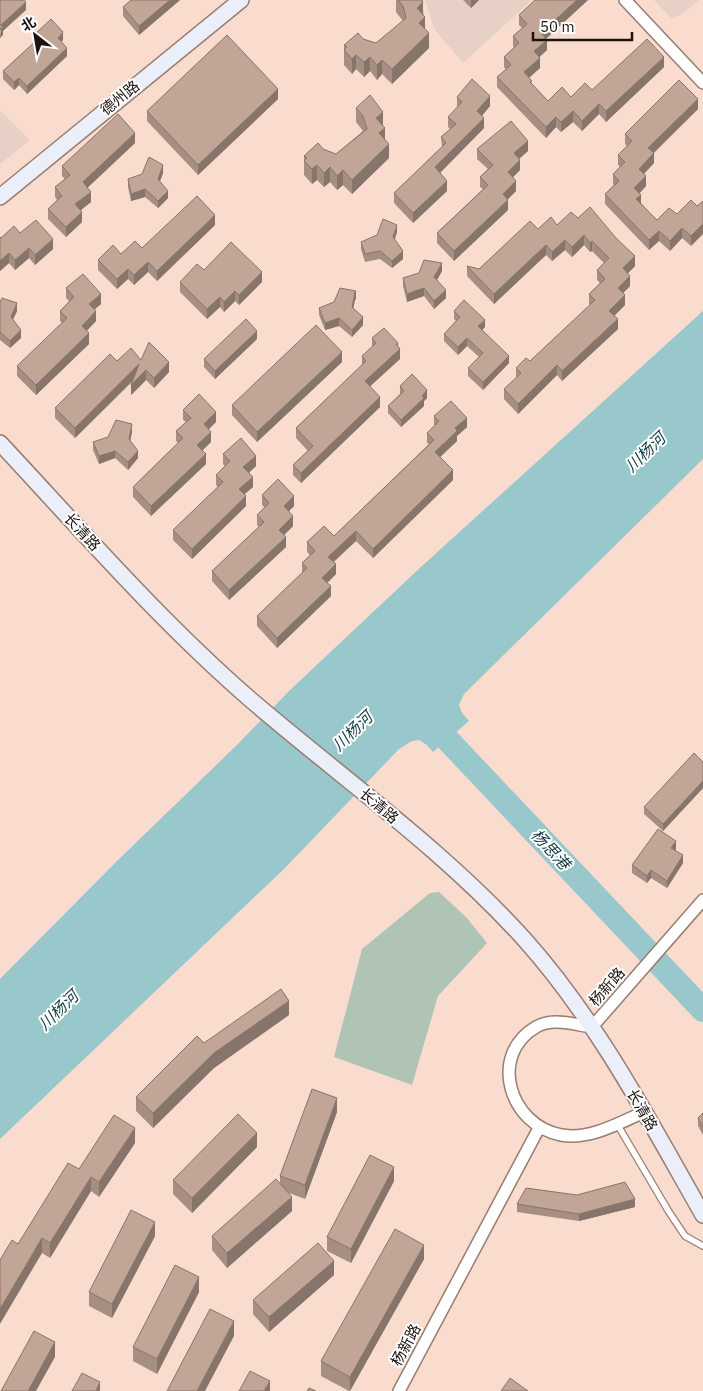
<svg xmlns="http://www.w3.org/2000/svg" width="703" height="1391" font-family="'IBM Plex Sans','Noto Sans SC',sans-serif">
  <rect width="100%" height="100%" fill="#fadcce"/>
  <path fill="#e7d0c5" d="M425,0H532L463,63L435,30Z
    M654,0H699L681,15L671,18Z
    M0,110L30,140L0,164Z"/>
  <path fill="#afc4b5" d="M439,892L466,917L487,943L438,996L412,1085L334,1057L362,949L430,893Z"/>
  <path fill="#98c7cc" d="M703,311V459L464,694L459,705L462,713L469,721L433,752L427,745L419,740L412,741L399,749L284,869L0,1139V979L117,861L239,743L289,691L422,566Z"/>
  <g fill="none" stroke-linecap="round" stroke-linejoin="round">
    <path stroke="#98c7cc" stroke-width="24" d="M426,717L703,1010"/>
    <g stroke="#987d70" stroke-width="8">
      <path id="lane" d="M617,1124L669,1212L685,1236L703,1246"/>
    </g>
    <g stroke="#987d70" stroke-width="14">
      <path id="street" d="M625,0L703,83
        M644,1112C619,1123 590,1140 561,1135C509,1125 488,1055 536,1027C553,1017 575,1025 592,1027L703,900
        M399,1391L539,1128"/>
    </g>
    <g stroke="#987d70" stroke-width="18">
      <path id="secondary" d="M0,197L241,0
        M0,443C82,531 160,621 251,700C343,779 444,850 525,940C598,1022 649,1120 703,1215"/>
    </g>
    <use href="#lane" stroke="#fff" stroke-width="5.5"/>
    <use href="#street" stroke="#fff" stroke-width="11"/>
    <use href="#secondary" stroke="#eaeffa" stroke-width="15"/>
  </g>
  <path fill="#a68e82" d="M180,0L139,35L123,16V7Z
    M396,0H422L425,29L429,48L392,84L382,74L377,80L370,71L364,77L356,69L352,74L344,65V45L363,39L376,43L403,21L396,12Z
    M463,0H479L471,8Z
    M535,0H588L546,39L547,50L539,57L540,68L529,78L532,84L548,101L571,97L664,67L606,122L599,114L582,131L573,122L561,132L556,127L546,138L497,87V77L506,70L504,67V57L514,48L513,46V36L522,28L519,25V15Z
    M35,34L63,40L61,42L67,56L27,94L19,85L14,90L3,79V71L35,42Z
    M457,97L490,106L482,116L484,128L440,173L447,191L413,223L394,203V193L442,147L441,137L450,129L448,127V117L457,108Z
    M278,99L198,175L147,121V111Z
    M356,108L383,126L385,139L389,158L352,194L343,185L337,190L330,182L324,187L317,180L312,184L304,175V156L323,149L336,154L363,131L356,122Z
    M698,109L654,153V163L644,174L646,186L639,194L641,203L657,220L677,214L697,206L691,246L682,238L670,251L659,241L649,250L605,204V194L614,185L613,184V174L620,167L618,165V155L627,146L625,144V134Z
    M135,143L87,188L91,202L80,210L82,222L66,237L48,219V209L57,200L55,197V187L65,179L62,176V166Z
    M477,149L528,151L519,159L520,170L513,177L516,191L508,199V210L454,261L437,243V233L483,189L480,187V177L488,169L477,159Z
    M163,173L160,181L168,198L158,208L145,197L131,201L128,187V179Z
    M578,218L635,266L628,273L630,286L623,293L625,305L614,316L618,329L562,381L557,375L518,414L504,399V389L516,378V368L530,361L590,305L589,304V294L600,283L597,280V270L604,263L592,251L590,252L584,245L572,257L565,250L552,261L546,255L494,304L467,276V266L479,269L538,229L557,225Z
    M215,225L157,281L148,272L134,285L128,279L117,289L98,270V260L142,248Z
    M397,232L394,240L403,259L392,268L380,259L365,262L361,249V242Z
    M20,233L53,249L35,265L29,258L15,270L9,263L0,271V237L1,238Z
    M204,270L262,282L239,305L235,301L224,312L220,307L207,319L180,292V282Z
    M442,271L437,280L446,298L434,309L424,296L407,302L403,286V278Z
    M66,288L101,304L95,309L96,321L86,331L89,344L36,395L17,376V366L62,323L60,321V311L69,301L66,298Z
    M356,299L355,300L353,308L363,325L352,337L339,326L325,330L319,315V308Z
    M0,302L17,311L13,319L21,338L10,348L0,340Z
    M454,311L485,327L482,330L509,363L483,390L468,376V368L479,357L467,346L458,355L444,341V334L456,321L454,319Z
    M372,338L398,347L400,359L370,386L380,407L301,483L293,475V465L308,451L296,438V428L362,365V356L372,347Z
    M257,339L215,379L204,367V359Z
    M141,360L169,372L154,388L146,380L131,395L132,382L75,438L55,418V408L117,361Z
    M342,362L257,442L232,415V405Z
    M400,386L427,398L424,401V406L401,427L388,413V406L400,394Z
    M183,410L216,422L208,429L211,442L203,450L206,464L151,516L133,497V487L178,443L176,441V431L186,422L183,420Z
    M434,416L467,427L457,436V441L440,457L453,480L373,558L356,541L334,562L336,574L327,583L331,596L277,648L257,626V616L302,573V563L310,555L307,552V542L334,536L429,444L427,443V433L434,426Z
    M132,432L130,441L138,458L128,470L115,458L99,464L93,450V442Z
    M223,454L256,466L249,473L253,487L244,494L246,506L192,559L173,540V530L218,487L216,485V475L225,466L223,464Z
    M262,495L294,506L289,511L293,526L284,535L286,547L229,600L212,581V571L259,527L257,525V515L265,508L262,505Z
    M703,762V788L663,831L644,814V807Z
    M676,849L675,851L683,863L667,888L651,878L647,883L632,873V865Z
    M289,1015L214,1068L153,1128L136,1111V1097L204,1043Z
    M337,1112L305,1199L289,1193L292,1211L227,1268L212,1250V1236L280,1183V1176Z
    M703,1113V1135L698,1126V1118Z
    M135,1143L99,1197L91,1191L50,1258L42,1253L18,1244L79,1169Z
    M257,1147L192,1213L173,1194V1180Z
    M394,1181L351,1263L327,1251V1237Z
    M577,1195L635,1207L579,1221L517,1212V1204Z
    M155,1236L112,1318L89,1306V1292Z
    M424,1259L350,1391H349L321,1376V1361Z
    M334,1275L269,1332L253,1314V1300Z
    M199,1292L157,1374L133,1361V1347Z"/>
  <path fill="#87746a" d="M170,0H180L139,35V26Z
    M471,0H479L471,8Z
    M577,0H588L541,43V33Z
    M26,2V10L3,31V35L0,38L1,25Z
    M423,2V16L417,8Z
    M425,17V32L419,23Z
    M63,32V40L58,45V38Z
    M429,33V48L392,84V69Z
    M547,40V50L534,62V51Z
    M67,48V56L27,94V86Z
    M356,55V69L352,74V59Z
    M370,57V71L364,77V62Z
    M664,57V67L606,122V111Z
    M540,58V68L524,82V72Z
    M382,60V74L377,80V65Z
    M19,78V85L14,90V82Z
    M278,89V99L198,175V165Z
    M490,96V106L477,121V111Z
    M698,99V109L648,158V148Z
    M599,104V114L582,131V121Z
    M573,111V122L561,132V122Z
    M383,112V127L376,118Z
    M556,117V127L546,138V127Z
    M484,118V128L435,178V167Z
    M385,128V142L379,133Z
    M135,133V143L83,192V182Z
    M528,141V151L514,163V153Z
    M389,144V158L352,194V180Z
    M654,153V163L639,179V169Z
    M520,160V170L508,182V172Z
    M163,165V173L158,186V179Z
    M317,165V180L312,184V169Z
    M330,167V182L324,187V173Z
    M343,170V185L337,190V176Z
    M646,176V186L634,199V188Z
    M447,181V191L413,223V213Z
    M516,181V191L503,204V194Z
    M145,189V197L131,201V194Z
    M168,191V198L158,208V201Z
    M91,192V202L75,215V204Z
    M641,195V205L636,199Z
    M508,200V210L454,261V251Z
    M82,212V222L66,237V227Z
    M215,215V225L157,281V271Z
    M703,224V234L691,246V236Z
    M397,225V232L393,245V237Z
    M682,228V238L670,251V241Z
    M659,231V241L649,250V240Z
    M584,235V245L572,257V247Z
    M53,239V249L35,265V255Z
    M565,240V250L552,261V252Z
    M592,241V251L590,252V243Z
    M546,245V255L494,304V294Z
    M29,248V258L15,270V260Z
    M403,251V259L392,268V261Z
    M9,253V263L0,271V261Z
    M635,256V266L623,278V268Z
    M148,262V272L134,285V275Z
    M442,263V271L434,285V277Z
    M128,269V279L117,289V279Z
    M262,272V282L239,305V295Z
    M630,276V286L618,298V288Z
    M424,288V296L407,302V294Z
    M446,290V298L434,309V301Z
    M235,291V301L224,312V302Z
    M356,291V299L355,300L352,315V307L354,293Z
    M101,294V304L89,314V304Z
    M625,295V305L609,321V311Z
    M220,297V307L207,319V309Z
    M17,303V311L11,324V317Z
    M96,311V321L82,336V326Z
    M363,317V325L352,337V330Z
    M339,318V326L325,330V323Z
    M618,319V329L562,381V371Z
    M485,320V327L478,334V326Z
    M21,330V338L10,348V341Z
    M257,331V339L215,379V371Z
    M89,333V344L36,395V385Z
    M467,338V346L458,355V347Z
    M398,343V351L400,349V359L365,391V381Z
    M342,352V362L257,442V432Z
    M509,356V363L483,390V382Z
    M169,362V372L154,388V378Z
    M139,364V374L75,438V428Z
    M557,365V375L518,414V404Z
    M146,370V380L131,395V385Z
    M427,390V398L424,401V406L401,427V420Z
    M380,397V407L301,483V473Z
    M216,412V422L204,434V424Z
    M467,418V427L457,436V441L435,462V452L455,428Z
    M132,424V432L129,447V439Z
    M211,432V442L197,455V445Z
    M115,451V458L99,464V456Z
    M138,451V458L128,470V462Z
    M206,454V464L151,516V506Z
    M256,456V466L243,477V467Z
    M453,470V480L373,558V549Z
    M253,477V487L239,499V489Z
    M246,496V506L192,559V549Z
    M294,496V506L284,516V506Z
    M293,516V526L279,540V530Z
    M356,531V541L328,566V557Z
    M286,537V547L229,600V590Z
    M336,564V574L322,588V578Z
    M331,586V596L277,648V638Z
    M703,781V788L663,831V824Z
    M676,841V849L671,856V848Z
    M683,855V863L667,888V881Z
    M651,870V878L647,883V876Z
    M289,1001V1015L214,1068L153,1128V1113L214,1053Z
    M337,1098V1112L305,1199V1185Z
    M135,1128V1143L99,1197V1182Z
    M257,1133V1147L192,1213V1198Z
    M394,1167V1181L351,1263V1249Z
    M91,1177V1191L50,1258V1243Z
    M292,1197V1211L227,1268V1253Z
    M635,1199V1207L579,1221V1214Z
    M155,1222V1236L112,1318V1304Z
    M42,1238V1253L0,1324V1309Z
    M424,1245V1259L350,1391V1377Z
    M334,1261V1275L269,1332V1317Z
    M199,1277V1292L157,1374V1359Z
    M234,1321V1336L205,1391H197Z
    M55,1342V1357L36,1391H28Z
    M270,1381V1391H264Z
    M100,1382V1391H96Z"/>
  <path fill="#c1a597" stroke="#87746a" d="M0,0H24L26,2L1,25L3,27L0,30Z
    M131,0H170L139,26L123,7Z
    M398,0H422L423,2L417,8L425,17L419,23L429,33L392,69L382,60L377,65L370,57L364,62L356,55L352,59L344,50L347,47L344,45L358,33L363,39L376,43L406,18L403,6Z
    M535,0H577L541,33L547,40L534,51L540,58L524,72L532,81L530,82L548,101L562,87L571,97L585,83L592,90L647,39L664,57L606,111L599,104L582,121L573,111L561,122L556,117L546,127L497,77L511,65L504,57L519,43L513,36L527,24L519,15Z
    M51,19L63,32L58,38L67,48L27,86L19,78L14,82L3,71L39,38L35,34Z
    M227,35L278,89L198,165L147,111Z
    M472,79L490,96L477,111L484,118L435,167L447,181L413,213L394,193L446,143L441,137L456,124L448,117L462,102L457,97Z
    M679,80L698,99L648,148L654,153L639,169L646,176L634,188L641,195L636,199L657,220L669,208L677,214L691,200L697,206L703,201V224L691,236L682,228L670,241L659,231L649,240L605,194L619,181L613,174L625,162L618,155L632,141L625,134Z
    M370,95L383,112L376,118L385,128L379,133L389,144L352,180L343,170L337,176L330,167L324,173L317,165L312,169L304,161L307,158L304,156L318,143L323,149L336,154L367,129L363,116L356,108Z
    M118,114L135,133L83,182L91,192L75,204L82,212L66,227L48,209L62,196L55,187L70,175L62,166Z
    M511,121L528,141L514,153L520,160L508,172L516,181L503,194L508,200L454,251L437,233L488,185L480,177L493,165L477,149Z
    M149,157L163,165L158,179L168,191L158,201L145,189L131,194L128,179L142,174Z
    M197,196L215,215L157,271L148,262L134,275L128,269L117,279L98,260L113,245L121,254L135,241L142,248Z
    M590,207L616,238L635,256L623,268L630,276L618,288L625,295L609,311L618,319L562,371L557,365L518,404L504,389L521,373L516,368L526,358L530,361L595,300L589,294L605,279L597,270L609,258L592,241L590,243L584,235L572,247L565,240L552,252L546,245L494,294L467,266L479,269L530,221L538,229L551,217L557,225L571,212L578,218Z
    M383,219L397,225L393,237L403,251L392,261L380,251L365,254L361,242L377,235Z
    M36,220L53,239L35,255L29,248L15,260L9,253L0,261V237L1,238L14,226L20,233Z
    M231,242L262,272L239,295L235,291L224,302L220,297L207,309L180,282L197,264L204,270Z
    M424,260L442,263L434,277L446,290L434,301L424,288L407,294L403,278L419,273Z
    M83,274L101,294L89,304L96,311L82,326L89,333L36,385L17,366L67,318L60,311L74,297L66,288Z
    M340,288L356,291L354,293H355L352,307L363,317L352,330L339,318L325,323L319,308L334,302Z
    M2,298L17,303L11,317L21,330L10,341L0,332V302Z
    M464,300L485,320L478,326L509,356L483,382L468,368L483,353L467,338L458,347L444,334L460,317L454,311Z
    M246,319L257,331L215,371L204,359Z
    M316,325L342,352L257,432L232,405Z
    M384,328L398,343L396,344L400,349L365,381L380,397L301,473L293,465L313,446L296,428L366,361L362,356L376,343L372,338Z
    M149,342L169,362L154,378L146,370L131,385L139,364L75,428L55,408L110,354L117,361L131,348L141,360Z
    M412,374L427,390L422,396L424,398L401,420L388,406L404,391L400,386Z
    M199,394L216,412L204,424L211,432L197,445L206,454L151,506L133,487L183,438L176,431L191,418L183,410Z
    M451,401L467,418L455,428L457,431L435,452L453,470L373,549L356,531L328,557L336,564L322,578L331,586L277,638L257,616L307,568L302,563L315,551L307,542L324,526L334,536L434,440L427,433L439,421L434,416Z
    M116,420L132,424L129,439L138,451L128,462L115,451L99,456L93,442L108,437Z
    M241,438L256,456L243,467L253,477L239,489L246,496L192,549L173,530L223,482L216,475L230,461L223,454Z
    M278,479L294,496L284,506L293,516L279,530L286,537L229,590L212,571L264,522L257,515L269,503L262,495Z
    M694,753L703,762V781L663,824L644,807Z
    M658,829L676,841L671,848L683,855L667,881L651,870L647,876L632,865Z
    M281,989L289,1001L214,1053L153,1113L136,1097L197,1036L204,1043Z
    M312,1089L337,1098L305,1185L280,1176Z
    M703,1113V1127L698,1118Z
    M238,1114L257,1133L192,1198L173,1180Z
    M114,1115L135,1128L99,1182L91,1177L50,1243L42,1238L0,1309V1260L12,1240L18,1244L68,1163L79,1169Z
    M370,1155L394,1167L351,1249L327,1237Z
    M276,1179L292,1197L227,1253L212,1236Z
    M625,1182L635,1199L579,1214L517,1204L526,1188L577,1195Z
    M131,1210L155,1222L112,1304L89,1292Z
    M395,1229L424,1245L350,1377L321,1361Z
    M318,1243L334,1261L269,1317L253,1300Z
    M175,1265L199,1277L157,1359L133,1347Z
    M210,1309L234,1321L197,1391H167Z
    M34,1331L55,1342L28,1391H1Z
    M250,1371L270,1381L264,1391H239Z
    M82,1373L100,1382L96,1391H72Z
    M510,1378L528,1391H501Z
    M309,1388L316,1391H307Z"/>
  <g text-anchor="middle" stroke-width="4" stroke-linejoin="round" paint-order="stroke">
    <g font-size="15" fill="#1d130e" stroke="#fff">
      <text transform="translate(120 98) rotate(-39)" y="5">德州路</text>
      <text transform="translate(82 532) rotate(47)" y="5">长清路</text>
      <text transform="translate(379 806) rotate(40)" y="5">长清路</text>
      <text transform="translate(607 987) rotate(-49)" y="5">杨新路</text>
      <text transform="translate(642 1110) rotate(60)" y="5">长清路</text>
      <text transform="translate(406 1345) rotate(-62)" y="5">杨新路</text>
    </g>
    <g font-size="16" font-style="italic" fill="#0e3c40" stroke="#fff">
      <text transform="translate(645 452) rotate(-44)" y="6">川杨河</text>
      <text transform="translate(352 731) rotate(-44)" y="6">川杨河</text>
      <text transform="translate(551 849) rotate(47)" y="6">杨思港</text>
      <text transform="translate(58 1010) rotate(-44)" y="6">川杨河</text>
    </g>
  </g>
  <g transform="translate(35 35) rotate(329)" stroke="#ffffff" stroke-width="4" paint-order="stroke">
  <path d="M0-4L9 19L0 12L-9 19Z" fill="#1d130e"/>
  <text y="-8" font-size="14" font-weight="bold" text-anchor="middle" fill="#1d130e">北</text>
  </g>
  <path d="M533 32v8h99v-8" fill="none" stroke="#1d130e" stroke-width="2.5"/>
  <text x="540" y="32" font-size="15" fill="#1d130e" stroke="#ffffff" stroke-width="4" paint-order="stroke">50 m</text>
</svg>
